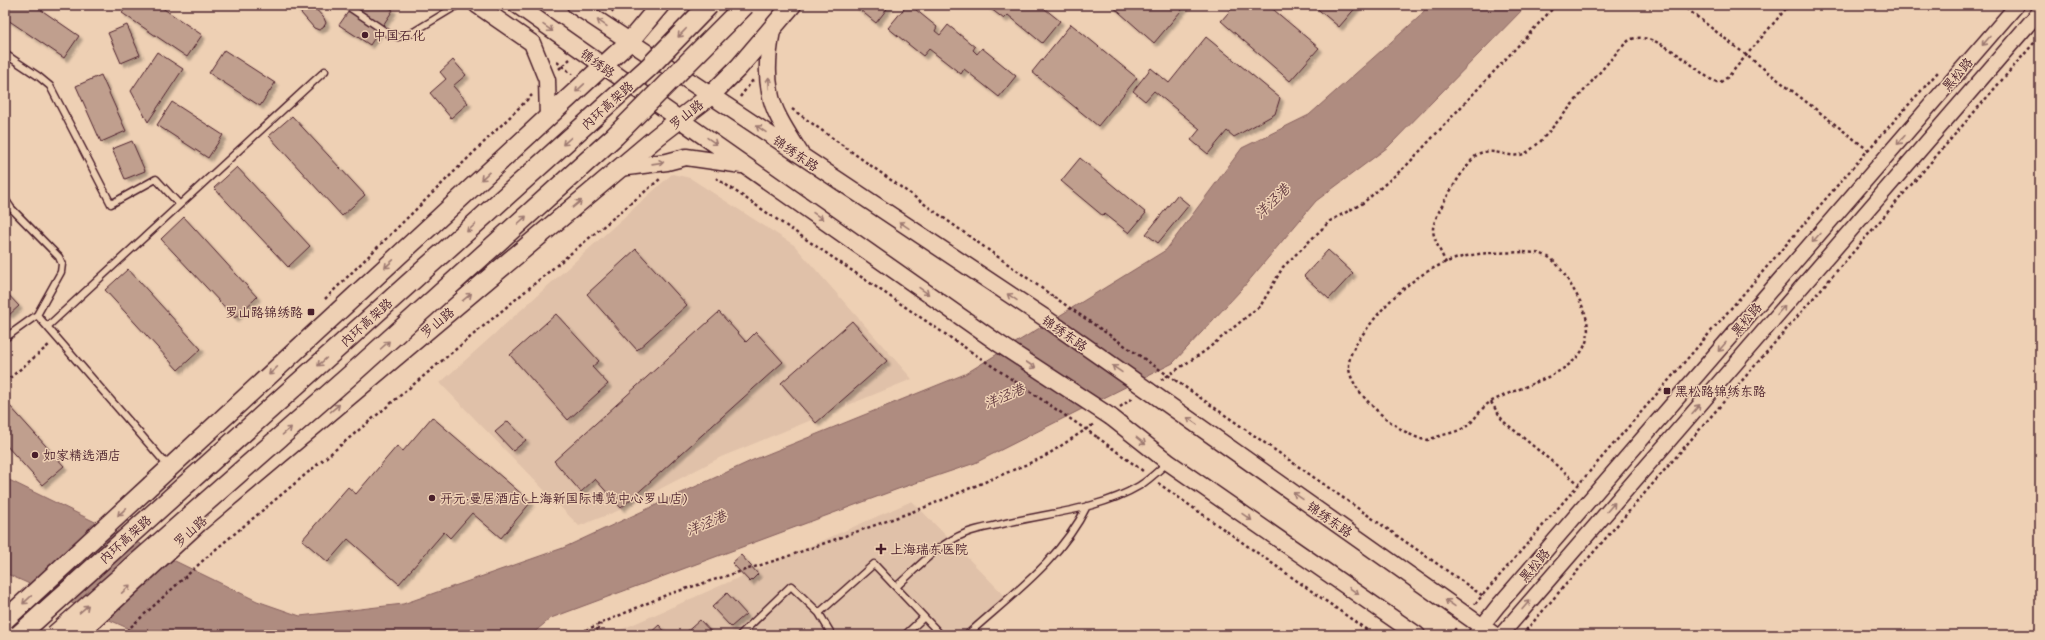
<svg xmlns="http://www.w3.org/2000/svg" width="2045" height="640" font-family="Mynerve,'LXGW WenKai TC',sans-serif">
  <defs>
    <filter id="shadow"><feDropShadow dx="3.5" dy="3.5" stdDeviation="1" flood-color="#0004"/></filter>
  </defs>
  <rect width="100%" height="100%" fill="#eed0b4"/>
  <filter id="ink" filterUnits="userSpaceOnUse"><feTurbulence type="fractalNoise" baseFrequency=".025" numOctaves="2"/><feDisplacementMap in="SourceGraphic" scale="8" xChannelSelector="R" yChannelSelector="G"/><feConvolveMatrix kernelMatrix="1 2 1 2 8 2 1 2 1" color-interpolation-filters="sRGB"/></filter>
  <g filter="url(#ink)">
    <path fill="#e0c1a9" d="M672,174L690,178L794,245L912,379L721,457L620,510L579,526L440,383Z
      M912,501L1007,598L970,635H609Z"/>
    <path fill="#af8c80" stroke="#87605e" d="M1429,5H1527L1388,147L1316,201L1241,290L1173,363L975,463L898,489L551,618L531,635H143L5,573V478L257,601L300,616L403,604L563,548L753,460L965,374L1166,250L1242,148L1309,115L1418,18Z"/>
    <path fill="#c09f8e" stroke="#4a1f2b" filter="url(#shadow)" d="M5,5H34L79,36L64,58L5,18Z
      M127,5H158L202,35L187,57L122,13Z
      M294,5H312L324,18L326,23L323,28L319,30L314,28Z
      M353,5H385L393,10L370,45L339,25Z
      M854,5H890L876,23Z
      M907,5H910L937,27L935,31L940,35L948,25L975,47L973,50L977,54L982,48L1016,76L999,97L964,69L961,74L929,49L923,56L888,28Z
      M986,5H1040L1060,21L1042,43L1008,15L1004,19Z
      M1111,5H1186L1154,43Z
      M1235,5H1268L1319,48L1290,81L1221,21Z
      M1313,5H1358L1339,27Z
      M1071,24L1137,78L1098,126L1032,72Z
      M127,25L140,55L121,63L108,33Z
      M1206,37L1280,98L1275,114L1234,137L1227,131L1208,154L1191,140L1200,129L1154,91L1145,101L1133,91L1151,68L1169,83Z
      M224,50L275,83L260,106L209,73Z
      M157,52L183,69L148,122L131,91Z
      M453,60L466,75L453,86L468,103L451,118L430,93L446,79L440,72Z
      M101,75L126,131L101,142L76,86Z
      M172,102L223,135L208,158L157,125Z
      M292,116L365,195L342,216L269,136Z
      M132,141L145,171L125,179L112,149Z
      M1080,158L1146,213L1129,233L1105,214L1103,216L1061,181Z
      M237,167L310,246L288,267L214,188Z
      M1177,195L1189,205L1158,243L1146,234Z
      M184,217L257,297L235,318L161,239Z
      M636,249L687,305L637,350L587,294Z
      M1328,250L1353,273L1329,299L1304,276Z
      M128,269L201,349L178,370L105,290Z
      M5,291L19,306L9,315L6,312L5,313Z
      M719,312L746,342L756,332L783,362L621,508L595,479L581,492L554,461Z
      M556,314L599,361L592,367L608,384L568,420L510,355Z
      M852,321L887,361L816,423L781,383Z
      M9,405L64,466L42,485L5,444V408Z
      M432,417L531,502L501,538L472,513L450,538L444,532L399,584L348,539L328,562L302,540L348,487L356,494L397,446L403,451Z
      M508,421L526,440L513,451L495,432Z
      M741,555L758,574L750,582L732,563Z
      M727,593L746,614L731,627L712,607Z
      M700,620L714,635H683Z
      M659,625L668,635H648Z"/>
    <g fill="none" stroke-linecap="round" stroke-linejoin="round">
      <g stroke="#4a1f2b" stroke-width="9">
        <path id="service" d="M346,5L389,34L398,37L410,34L458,5
          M5,54L38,76L50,86L111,204L156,179L179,204
          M5,199L11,208L59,257L62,264L61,272L37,315
          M48,326L325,71
          M5,338L37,315L168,466
          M896,587C918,567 938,544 966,533C976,529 988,527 998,525C1044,513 1097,511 1139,486C1149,480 1158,471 1167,463
          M740,635L791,586L819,613
          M832,635L819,613L874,564L941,635
          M905,635L924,617
          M967,635C1010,596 1061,560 1087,506"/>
      </g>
      <g stroke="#4a1f2b" stroke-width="17">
        <path id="tertiary" d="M1475,635L1497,607L2017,5
          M1501,635L2040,11"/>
      </g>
      <g stroke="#4a1f2b" stroke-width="19">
        <path id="secondary" d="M477,5L532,43L547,80L548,118
          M517,5L998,343
          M575,5L1045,318
          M772,31C768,51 766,72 770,92C773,113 789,135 800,153
          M619,168L667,162L686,157L742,165
          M1149,391L1494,635
          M1111,417L1168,462L1417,635"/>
      </g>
      <g stroke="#4a1f2b" stroke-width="21">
        <path id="primary" d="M151,485L602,67L629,42L660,5
          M198,523L658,136L710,96L739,67L792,5"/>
      </g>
      <path stroke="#4a1f2b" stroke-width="2.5" stroke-dasharray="3 3" stroke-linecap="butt" d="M1682,5L1868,150
        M612,12L618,5
        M557,62L572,74
        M559,69L570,59
        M740,97L753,80
        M792,109L1054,297
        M716,178L970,351
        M1524,252C1530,253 1538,252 1544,255C1558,260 1567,279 1575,292C1619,366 1540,377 1492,401C1481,407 1476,419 1467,426C1459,432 1445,434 1436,437C1433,438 1429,440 1426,440C1402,437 1348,392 1349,366C1349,350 1360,338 1369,326C1393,293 1429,262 1472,255C1489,252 1507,253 1524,252Z
        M1446,263C1442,254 1433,239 1433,229C1433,216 1467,161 1478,154C1494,146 1510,161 1526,153C1531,150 1536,145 1540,142L1618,51C1622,47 1628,40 1632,39C1655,31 1692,66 1710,79L1719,83L1728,77L1789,5
        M325,299L532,95
        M1161,380L1205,351L1261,305L1283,267L1330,221L1363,203L1407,165L1556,5
        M1175,380L1483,596
        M5,382L49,345
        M1491,402L1503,421L1579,484
        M1120,407L1133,398
        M1097,437L1143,471
        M1158,483L1374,635
        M1475,604L1868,150L1938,72
        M1526,629L1534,635
        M122,635L209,555L660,179
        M582,635L586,630L666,595L783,558L923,508L1044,457L1094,424
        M593,635L601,624
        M1450,635L1457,627
        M1522,635L2040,36"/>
      <use href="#service" stroke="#eed0b4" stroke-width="6"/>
      <use href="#tertiary" stroke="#eed0b4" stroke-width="14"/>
      <use href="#secondary" stroke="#eed0b4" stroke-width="16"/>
      <use href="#primary" stroke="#eed0b4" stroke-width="18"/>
      <g stroke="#4a1f2b" stroke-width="19" stroke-linecap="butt">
        <path id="secondary-bridge" d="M1045,318L1149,391
          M998,343L1111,417"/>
      </g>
      <g stroke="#4a1f2b" stroke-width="21" stroke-linecap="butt">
        <path id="primary-bridge" d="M5,620L151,485
          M77,635L198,523"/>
      </g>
      <g stroke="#4a1f2b" stroke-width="22" stroke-linecap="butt">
        <path id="trunk-bridge" d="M19,635L649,67L709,5
          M55,635L355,371L615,136L745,5"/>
      </g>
      <path stroke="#4a1f2b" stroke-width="2.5" stroke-dasharray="3 3" stroke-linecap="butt" d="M1054,297L1175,380
        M970,351L1097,437"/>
      <use href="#secondary-bridge" stroke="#eed0b4" stroke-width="16"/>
      <use href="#primary-bridge" stroke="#eed0b4" stroke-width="18"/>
      <use href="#trunk-bridge" stroke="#eed0b4" stroke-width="19"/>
    </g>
    <defs><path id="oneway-shaft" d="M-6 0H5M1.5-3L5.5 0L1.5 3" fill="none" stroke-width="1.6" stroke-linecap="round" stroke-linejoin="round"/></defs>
    <g stroke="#9c7870">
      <use href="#oneway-shaft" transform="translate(602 23) rotate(-146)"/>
      <use href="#oneway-shaft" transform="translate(548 28) rotate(35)"/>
      <use href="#oneway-shaft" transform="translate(682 33) rotate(134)"/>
      <use href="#oneway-shaft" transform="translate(1986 41) rotate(131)"/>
      <use href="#oneway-shaft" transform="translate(769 83) rotate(-93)"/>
      <use href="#oneway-shaft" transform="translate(580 88) rotate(137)"/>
      <use href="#oneway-shaft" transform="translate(761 129) rotate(-146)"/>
      <use href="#oneway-shaft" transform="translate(1901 140) rotate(131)"/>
      <use href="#oneway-shaft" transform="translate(567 141) rotate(138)"/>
      <use href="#oneway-shaft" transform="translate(712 141) rotate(35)"/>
      <use href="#oneway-shaft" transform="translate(658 163) rotate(-8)"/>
      <use href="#oneway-shaft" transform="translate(485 176) rotate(137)"/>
      <use href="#oneway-shaft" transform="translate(577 204) rotate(-40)"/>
      <use href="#oneway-shaft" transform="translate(818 216) rotate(35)"/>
      <use href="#oneway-shaft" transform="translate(522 220) rotate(-42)"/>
      <use href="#oneway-shaft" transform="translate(904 225) rotate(-146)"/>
      <use href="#oneway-shaft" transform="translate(471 228) rotate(138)"/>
      <use href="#oneway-shaft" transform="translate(1816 238) rotate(131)"/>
      <use href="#oneway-shaft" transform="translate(389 264) rotate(137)"/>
      <use href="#oneway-shaft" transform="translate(924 291) rotate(35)"/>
      <use href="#oneway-shaft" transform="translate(467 297) rotate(-40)"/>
      <use href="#oneway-shaft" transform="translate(1012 297) rotate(-146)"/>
      <use href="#oneway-shaft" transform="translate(1781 310) rotate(-49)"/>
      <use href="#oneway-shaft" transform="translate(385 345) rotate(-42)"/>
      <use href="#oneway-shaft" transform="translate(1722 347) rotate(131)"/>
      <use href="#oneway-shaft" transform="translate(322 362) rotate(138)"/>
      <use href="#oneway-shaft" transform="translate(1031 365) rotate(33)"/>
      <use href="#oneway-shaft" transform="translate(1117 369) rotate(-145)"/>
      <use href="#oneway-shaft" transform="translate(273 371) rotate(137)"/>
      <use href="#oneway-shaft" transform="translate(335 408) rotate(-40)"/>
      <use href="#oneway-shaft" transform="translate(1696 409) rotate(-49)"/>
      <use href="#oneway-shaft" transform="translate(1192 421) rotate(-145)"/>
      <use href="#oneway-shaft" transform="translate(287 431) rotate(-41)"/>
      <use href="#oneway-shaft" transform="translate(1141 441) rotate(38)"/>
      <use href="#oneway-shaft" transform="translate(1298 496) rotate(-145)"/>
      <use href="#oneway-shaft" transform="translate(1611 507) rotate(-49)"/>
      <use href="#oneway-shaft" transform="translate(122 512) rotate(137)"/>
      <use href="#oneway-shaft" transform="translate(1247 517) rotate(35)"/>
      <use href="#oneway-shaft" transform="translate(126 589) rotate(-43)"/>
      <use href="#oneway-shaft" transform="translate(1354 591) rotate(35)"/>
      <use href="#oneway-shaft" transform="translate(27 600) rotate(137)"/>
      <use href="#oneway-shaft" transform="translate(1450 603) rotate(-145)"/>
      <use href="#oneway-shaft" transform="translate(1526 605) rotate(-49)"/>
      <use href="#oneway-shaft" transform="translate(84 609) rotate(-41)"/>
    </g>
  </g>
  <g fill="#4a1f2b" stroke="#eed0b4" stroke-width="1.5">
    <circle cx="365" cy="35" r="4"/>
    <rect x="307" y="308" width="8" height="8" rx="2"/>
    <rect x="1663" y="387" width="8" height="8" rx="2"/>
    <circle cx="35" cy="455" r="4"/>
    <circle cx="432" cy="498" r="4"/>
    <path d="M879 543h4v4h4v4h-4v4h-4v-4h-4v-4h4z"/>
  </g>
  <g text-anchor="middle" stroke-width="3" stroke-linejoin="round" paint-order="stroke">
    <g font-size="13" fill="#4a1f2b" stroke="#eed0b4" text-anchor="start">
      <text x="373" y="40">中国石化</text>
      <text x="303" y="317" text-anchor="end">罗山路锦绣路</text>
      <text x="1675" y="396">黑松路锦绣东路</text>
      <text x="43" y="460">如家精选酒店</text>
      <text x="440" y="503">开元·曼居酒店(上海新国际博览中心罗山店)</text>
      <text x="890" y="554">上海瑞东医院</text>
    </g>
    <g font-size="13" fill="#4a1f2b" stroke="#eed0b4">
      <text transform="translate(598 63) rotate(36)" y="5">锦绣路</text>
      <text transform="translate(1957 74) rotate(-49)" y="5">黑松路</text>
      <text transform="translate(607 105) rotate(-42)" y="5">内环高架路</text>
      <text transform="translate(686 114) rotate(-38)" y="5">罗山路</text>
      <text transform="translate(796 153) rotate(34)" y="5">锦绣东路</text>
      <text transform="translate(1746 319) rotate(-49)" y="5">黑松路</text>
      <text transform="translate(366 322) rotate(-42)" y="5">内环高架路</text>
      <text transform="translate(437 322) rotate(-40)" y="5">罗山路</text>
      <text transform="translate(1065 333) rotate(35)" y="5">锦绣东路</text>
      <text transform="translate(1330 519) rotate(35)" y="5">锦绣东路</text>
      <text transform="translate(190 531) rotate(-42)" y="5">罗山路</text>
      <text transform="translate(125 539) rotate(-42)" y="5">内环高架路</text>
      <text transform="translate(1534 565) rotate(-49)" y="5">黑松路</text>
    </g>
    <g font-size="14" font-style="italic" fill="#5e353c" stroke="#eed0b4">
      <text transform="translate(1272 201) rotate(-44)" y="5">洋泾港</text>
      <text transform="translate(1004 396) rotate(-23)" y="5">洋泾港</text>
      <text transform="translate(706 523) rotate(-23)" y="5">洋泾港</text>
    </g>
  </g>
  <rect width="2045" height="640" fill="none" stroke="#eed0b4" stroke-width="20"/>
  <rect x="10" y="10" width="2025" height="620" fill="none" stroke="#4a1f2b" stroke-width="1.5" filter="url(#ink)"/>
</svg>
